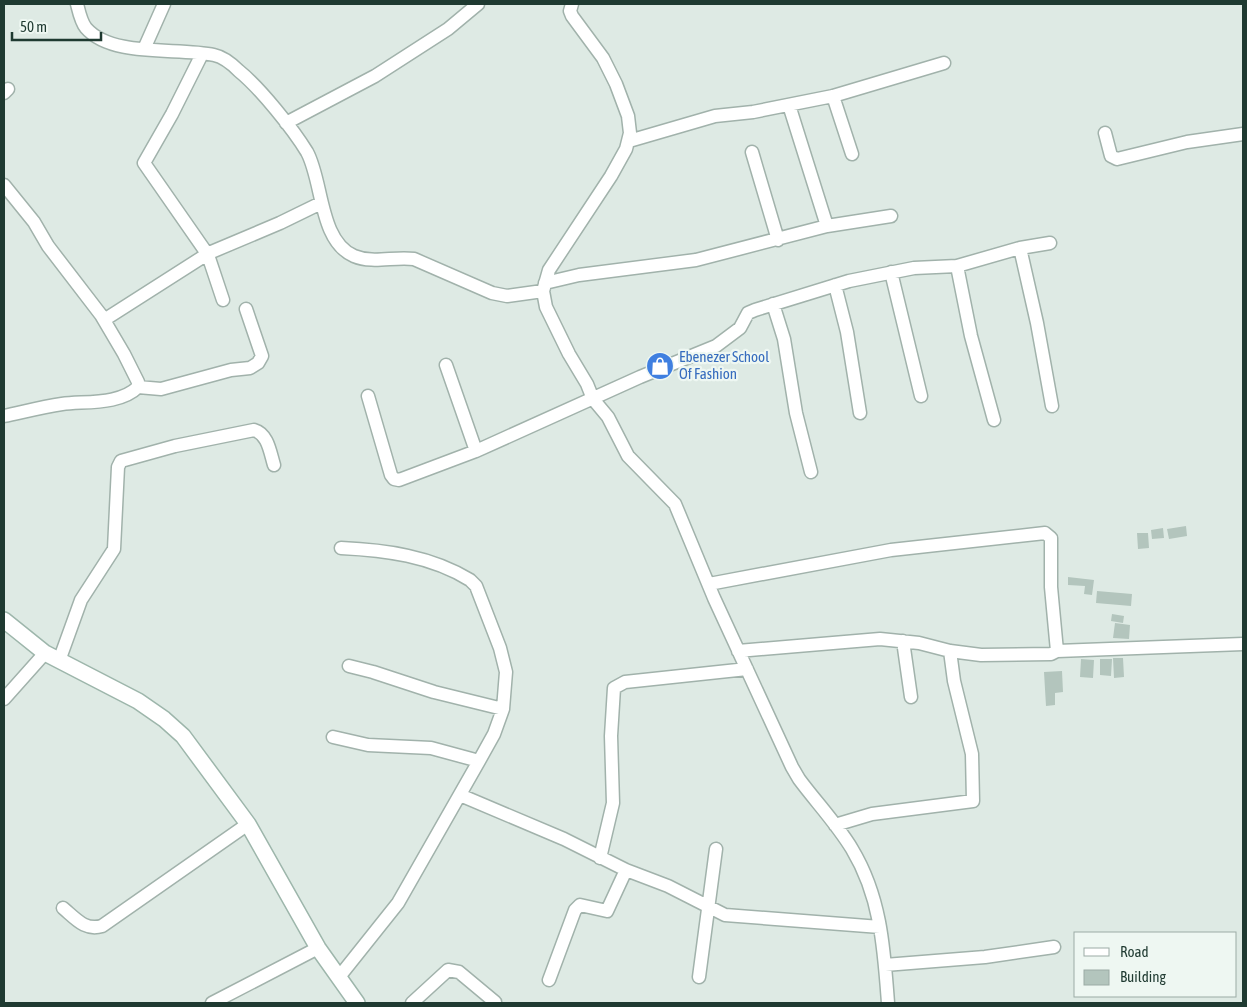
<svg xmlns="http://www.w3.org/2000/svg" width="1247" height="1007" font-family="'Asap Condensed',sans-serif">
  <rect width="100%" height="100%" fill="#deeae4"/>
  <path fill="#b3c5bd" d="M1186,526L1187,536L1169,539L1167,529Z
    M1163,528L1164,538L1152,539L1151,530Z
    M1137,533H1148L1149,548L1138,549Z
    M1068,577L1094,580L1092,595L1084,594L1085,586L1068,585Z
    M1097,591L1132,594L1131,606L1096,603Z
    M1112,614L1124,616L1123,623L1111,621Z
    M1115,623L1130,625L1129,639L1113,638Z
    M1113,658H1123L1124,677L1114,678Z
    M1081,659L1094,660L1093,678L1080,677Z
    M1100,659H1112L1111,676L1100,675Z
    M1062,671L1063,692L1055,693V705L1046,706L1044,672Z"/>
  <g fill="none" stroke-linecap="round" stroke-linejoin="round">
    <g stroke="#a1b2ab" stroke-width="15">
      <path id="street" d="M77,4C79,12 81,22 86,28C112,58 178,47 214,55C224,57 232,64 239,71C260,88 293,129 307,152C323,181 319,241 354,256C373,264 395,256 414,259L492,293L507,296L543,291
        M572,4L570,11L572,16L603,58L616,84L628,116L630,133L626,149L611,176L549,270L543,291L546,307L569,354L587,384L593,399L608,417L628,456L675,504L714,598L792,767L799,779C816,802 837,824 852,849C881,897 884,949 888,1003
        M144,49L164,4
        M202,54L172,114L144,163L208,255L223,300
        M4,93L8,89
        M833,96L852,154
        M789,105L827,226
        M286,123L375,76L448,29L478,4
        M1105,133L1111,156L1117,159L1187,142L1243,134
        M629,141L715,116L753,112L833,96L944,63
        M752,152L778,240
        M4,185L34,222L48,246L101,315L124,354L138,382V387
        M1020,248L1037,323L1052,406
        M957,266L971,336L994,420
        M891,272L921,396
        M545,283L579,275L696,260L827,226L891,216
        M835,285L847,332L860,413
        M773,304L784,339L796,413L811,472
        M104,320L209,253L280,223L321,203
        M446,365L476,451
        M368,396L391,475L394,479L399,480L476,451L640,377L716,346L740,328L748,313L755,310L849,281L914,268L957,266L1020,248L1050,243
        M4,416C23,412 42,407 62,404C85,401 120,405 138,387L161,389L231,370L250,368L258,363L262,356L246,309
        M709,584L891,550L1045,533L1051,538V587L1057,651
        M903,641L911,697
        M738,651L880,639L919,643L950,651L981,655L1051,654L1057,651L1243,644
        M59,661L81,600L114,549L118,467L121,461L175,446L254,430C268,434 270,452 274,465
        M349,666L373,672L434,692L503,709
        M4,699L45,653
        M333,737L368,745L431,748L479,761
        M460,795L564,839L626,870L668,886L725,915L880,927
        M835,825L872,814L973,801L972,754L954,681L950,651
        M600,858L613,803L611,736L614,688L625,682L747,669
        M63,908C76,919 85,931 102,926L248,824
        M885,965L985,957L1054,947
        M339,977L398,903L479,761L494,734L503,709L506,672L500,648L476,586L470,580C431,556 385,550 341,548
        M699,977L716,849
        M549,980L575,910L580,905L607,911L626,870
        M212,1003L318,948
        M412,1003L448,970L459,972L495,1002"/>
    </g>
    <g stroke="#9db6ab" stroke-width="18">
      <path id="secondary" d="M4,620L45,653L138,701L164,719L183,736L248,824L318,948L357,1003"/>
    </g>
    <use href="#street" stroke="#fff" stroke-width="12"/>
    <use href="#secondary" stroke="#fff" stroke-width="15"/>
  </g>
  <defs>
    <g id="shop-disc" transform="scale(1.4375)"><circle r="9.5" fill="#3f7fe0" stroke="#eef7f2"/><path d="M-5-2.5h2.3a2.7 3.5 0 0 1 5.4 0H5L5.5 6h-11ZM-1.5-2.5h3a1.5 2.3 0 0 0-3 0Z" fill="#fff"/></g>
  </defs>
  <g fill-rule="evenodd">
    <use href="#shop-disc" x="660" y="366"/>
  </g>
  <g text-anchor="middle" stroke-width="4.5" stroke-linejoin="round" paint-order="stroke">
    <g font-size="15" fill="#366cbe" stroke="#eef7f2" text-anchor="start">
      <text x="679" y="362">Ebenezer School<tspan x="679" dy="17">Of Fashion</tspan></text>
    </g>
  </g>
  <rect width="1247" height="1007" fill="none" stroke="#1f3a31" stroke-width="10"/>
  <rect x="1074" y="932" width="162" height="65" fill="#eef7f2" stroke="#9baba5"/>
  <rect x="1084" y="948" width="25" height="8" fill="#ffffff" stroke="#9baba5"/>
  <text x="1120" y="957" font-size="15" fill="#1f3a31">Road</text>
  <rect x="1084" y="970" width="25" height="15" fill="#b3c5bd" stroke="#9baba5"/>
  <text x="1120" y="982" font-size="15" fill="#1f3a31">Building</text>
  <path d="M12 32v8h89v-8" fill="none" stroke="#1f3a31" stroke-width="2.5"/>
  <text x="20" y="32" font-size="15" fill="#1f3a31" stroke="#eef7f2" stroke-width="4" paint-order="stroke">50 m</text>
</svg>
